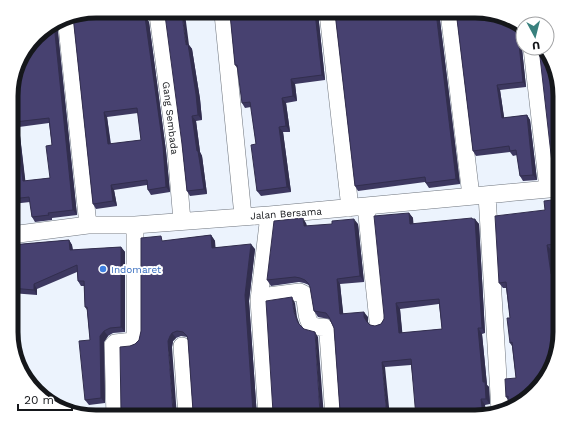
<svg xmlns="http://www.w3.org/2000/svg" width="571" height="428" font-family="'Work Sans',sans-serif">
  <rect width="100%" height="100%" fill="#ecf3fd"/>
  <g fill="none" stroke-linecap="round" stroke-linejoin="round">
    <g stroke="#6f757e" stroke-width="18">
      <path id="street" d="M449,12L471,196
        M328,13L350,208
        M223,14L243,216
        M158,15L176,150L182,221
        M66,17L88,225
        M532,48L548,189
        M487,195L500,411
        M366,206L378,321
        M11,235L88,225H135L269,215L560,188
        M260,297L300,292L304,294C306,301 306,320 311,324C314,327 320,327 324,327L328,334L334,417
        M182,346L187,417
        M115,417L113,345L115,343L133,341L135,336V225
        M267,417L259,300L269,215"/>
    </g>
    <use href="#street" stroke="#fff" stroke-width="17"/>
  </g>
  <path fill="#3d3860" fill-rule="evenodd" d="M456,11L523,29V44L522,49L526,87L500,90L504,118L527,115L530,120L537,180L523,181L520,176L517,155L513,156L510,152L476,156L473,151Z
    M439,12L460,184L429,188L425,182L358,191L355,186L335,13Z
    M318,13L325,80L295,84L297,101L286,103L290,132H283L291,192L261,196L257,191L256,144L251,107L245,108L242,103L238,69L235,65L230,14Z
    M138,15L139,18L145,17L149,22L166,151L170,192L151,195L148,190L147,185L114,190L117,206L96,209L93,204L73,16ZM138,113L141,140L111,144L107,117Z
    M57,23L77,215L52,218V220L35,222L32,217L30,202L12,204V85L40,32ZM49,123L52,145L50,178L25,181L19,127Z
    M189,45L192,49L200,99L202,120L196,121L200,152L202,156L207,194L190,196L187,191L182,144Z
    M560,96V167L556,168L552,163Z
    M560,199V249L551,250L554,273L508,400L506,397L516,378L512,346L510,343V318L506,288H503L499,283L545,210Z
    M409,213L413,218V224L473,219L479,224L485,333L482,334L487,385L489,387L490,404L485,405L486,414L475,417L414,383L413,382L411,365L385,367L339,416L340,411L334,328L330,320L329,319L318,317L314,311L310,287L309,285L304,283L299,282L271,286L267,280L306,223L307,226L358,224L364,282L340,284L343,314L368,317V322L370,325L375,326L381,324L384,319ZM439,304L442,329L402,333L400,309Z
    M211,235L215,241V247L255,249L249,301L257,417H192V416L193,411L188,340L187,337L181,336L176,338L173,341L172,347L121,412L130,346L135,344L139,340L164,241Z
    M69,240L72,245L73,250L121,247L125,252V332L113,333L108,336L104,342L105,403L89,405L85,400L90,340L87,310L85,307L84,286H81L78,281L77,272L37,289V295L11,293V245Z"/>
  <path fill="#322e4e" d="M436,12H439L460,184L456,179Z
    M315,13H318L325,80L322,75Z
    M182,14H185L189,45L192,49L200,99L202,120L198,115L186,45Z
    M136,15H138L139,24L136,19Z
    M145,17L149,22L166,151L170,192L166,187Z
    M57,23L77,215L73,210L54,24Z
    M522,35L523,36V44L522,49L526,87L523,82L519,44V39Z
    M291,79L295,84L297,101L293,96Z
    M497,85L500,90L505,123L502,118Z
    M282,98L286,103L290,132L286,126Z
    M104,112L107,117L111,149L108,144Z
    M527,115L530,120L537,180L533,175Z
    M192,116L196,121L200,152L202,156L207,194L204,189L197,151Z
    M15,122L19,127L26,186L23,181Z
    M279,127L283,132L291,192L287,187Z
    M111,185L114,190L117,206L113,201Z
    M409,213L413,218L414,230L410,224Z
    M303,218L306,223L307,232L304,226Z
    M472,218L475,223V219L479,224L485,333L482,328Z
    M354,219L358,224L364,282L360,276Z
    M211,235L215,241L216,253L212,248Z
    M69,240L72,245L73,255L70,250Z
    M251,244L255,249L249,301L257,417H255L253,412L245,295Z
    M547,245L551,250L555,279L551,274Z
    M121,247L125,252V332L121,327Z
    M337,279L340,284L344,320L340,314Z
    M34,284L37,289V295L34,290Z
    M292,297L295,303L297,317L301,328L298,323L294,312Z
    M396,303L400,309L403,339L399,333Z
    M364,312L368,317V322L370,327L364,317Z
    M478,328L482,334L487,385L489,387L490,404L486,399L483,382Z
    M104,331L108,336L104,342L105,403L101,398L100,336Z
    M315,332L318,337L324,417H322L320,413Z
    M172,333L176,338L173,341L172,347L177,417H175L173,412L168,341L170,336Z
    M382,362L385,367L390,417H387Z
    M481,399L485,405L486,414L483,415Z"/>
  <path fill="#474170" stroke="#322e4e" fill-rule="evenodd" d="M456,11H480L523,29V35L519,39V44L523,82L497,85L502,118L527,115L533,175L520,176L516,150L510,151L509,146L473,151Z
    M436,12L456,179L426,183L425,177L355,186L335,13Z
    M315,13L322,75L291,79L293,96L282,98L286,126L279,127L287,187L257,191L251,145L256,144L250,102L242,103L237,65H235L230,14Z
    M182,14L186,45L188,44L196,94L198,115L192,116L197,151H198L204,189L187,191L182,144L165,15Z
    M136,15V19L145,17L163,146L166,187L148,190L147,180L111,185L113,201L93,204L73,16ZM137,108L141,140L108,144L104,112Z
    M54,24L73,210L48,213L49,215L32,217L29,197L12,199V85L22,54L40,32ZM49,118L52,145L46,146L50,178L23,181L15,122Z
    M539,48H543L551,59L560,96V162L552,163Z
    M560,199V243L547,245L551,274L560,272V337L539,388L512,408L509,409L508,396L506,397L505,379L516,378L512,342L510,343L507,318H510L506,282L499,283L495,216L545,210L544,201Z
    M409,213L410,224L472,218V219H475L482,328H478L483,382H485L486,399H481L483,415L475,417H416L411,359L382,362L387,417H339V416L340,411L334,328L329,317L326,313L314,311L310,287L308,283L305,280L300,278L295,277L267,280L274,221L303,218L304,226L332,224V221L354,219L360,276L337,279L340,314L364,312V317L367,322L370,325L375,326L381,324L384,319V315L374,216ZM439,299L442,329L399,333L396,303Z
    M211,235L212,248L251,244L245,295L253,412L255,417H192V416L193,411L188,340L187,336L183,332L177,331L172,333L170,336L168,341L173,412L175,417H120L121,412L120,347L130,346L135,344L139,340L141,331V238L161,236L162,241Z
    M69,240L70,250L121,247V327L110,328L104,331L100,336L101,398L85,400L79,341L90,340L87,307H85L84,281H78L77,265L34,284V290L11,288V245Z
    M292,297L294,312L298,323L304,329L315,332L320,413L322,417H272V416L273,412L266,301Z"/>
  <circle fill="#3f7fe0" stroke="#fff" stroke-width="1.5" cx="103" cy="269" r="4"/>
  <g text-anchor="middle" stroke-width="4" stroke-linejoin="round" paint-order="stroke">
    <g font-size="10" fill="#15171b" stroke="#fff">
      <text transform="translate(171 118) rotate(83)" y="4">Gang Sembada</text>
      <text transform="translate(286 213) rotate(-4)" y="4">Jalan Bersama</text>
    </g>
    <g font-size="10" fill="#366cbe" stroke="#fff" text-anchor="start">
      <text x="111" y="273">Indomaret</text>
    </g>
  </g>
  <path d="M0 0H571V428H0ZM96 18H475A78 78 0 0 1 553 96V332A78 78 0 0 1 475 410H96A78 78 0 0 1 18 332V96A78 78 0 0 1 96 18Z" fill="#fff" fill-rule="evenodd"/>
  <path fill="none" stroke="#15171b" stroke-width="5" d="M96 18H475A78 78 0 0 1 553 96V332A78 78 0 0 1 475 410H96A78 78 0 0 1 18 332V96A78 78 0 0 1 96 18Z"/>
  <g transform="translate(535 36) rotate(173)"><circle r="19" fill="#ffffff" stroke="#a1a2a4"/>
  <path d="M0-3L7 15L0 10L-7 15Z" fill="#38807d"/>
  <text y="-6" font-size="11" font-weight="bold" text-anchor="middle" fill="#15171b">U</text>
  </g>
  <path d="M18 404v6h54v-6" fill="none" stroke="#15171b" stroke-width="2"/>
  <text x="24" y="404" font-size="12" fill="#15171b" stroke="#ffffff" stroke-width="3" paint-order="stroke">20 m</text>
</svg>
